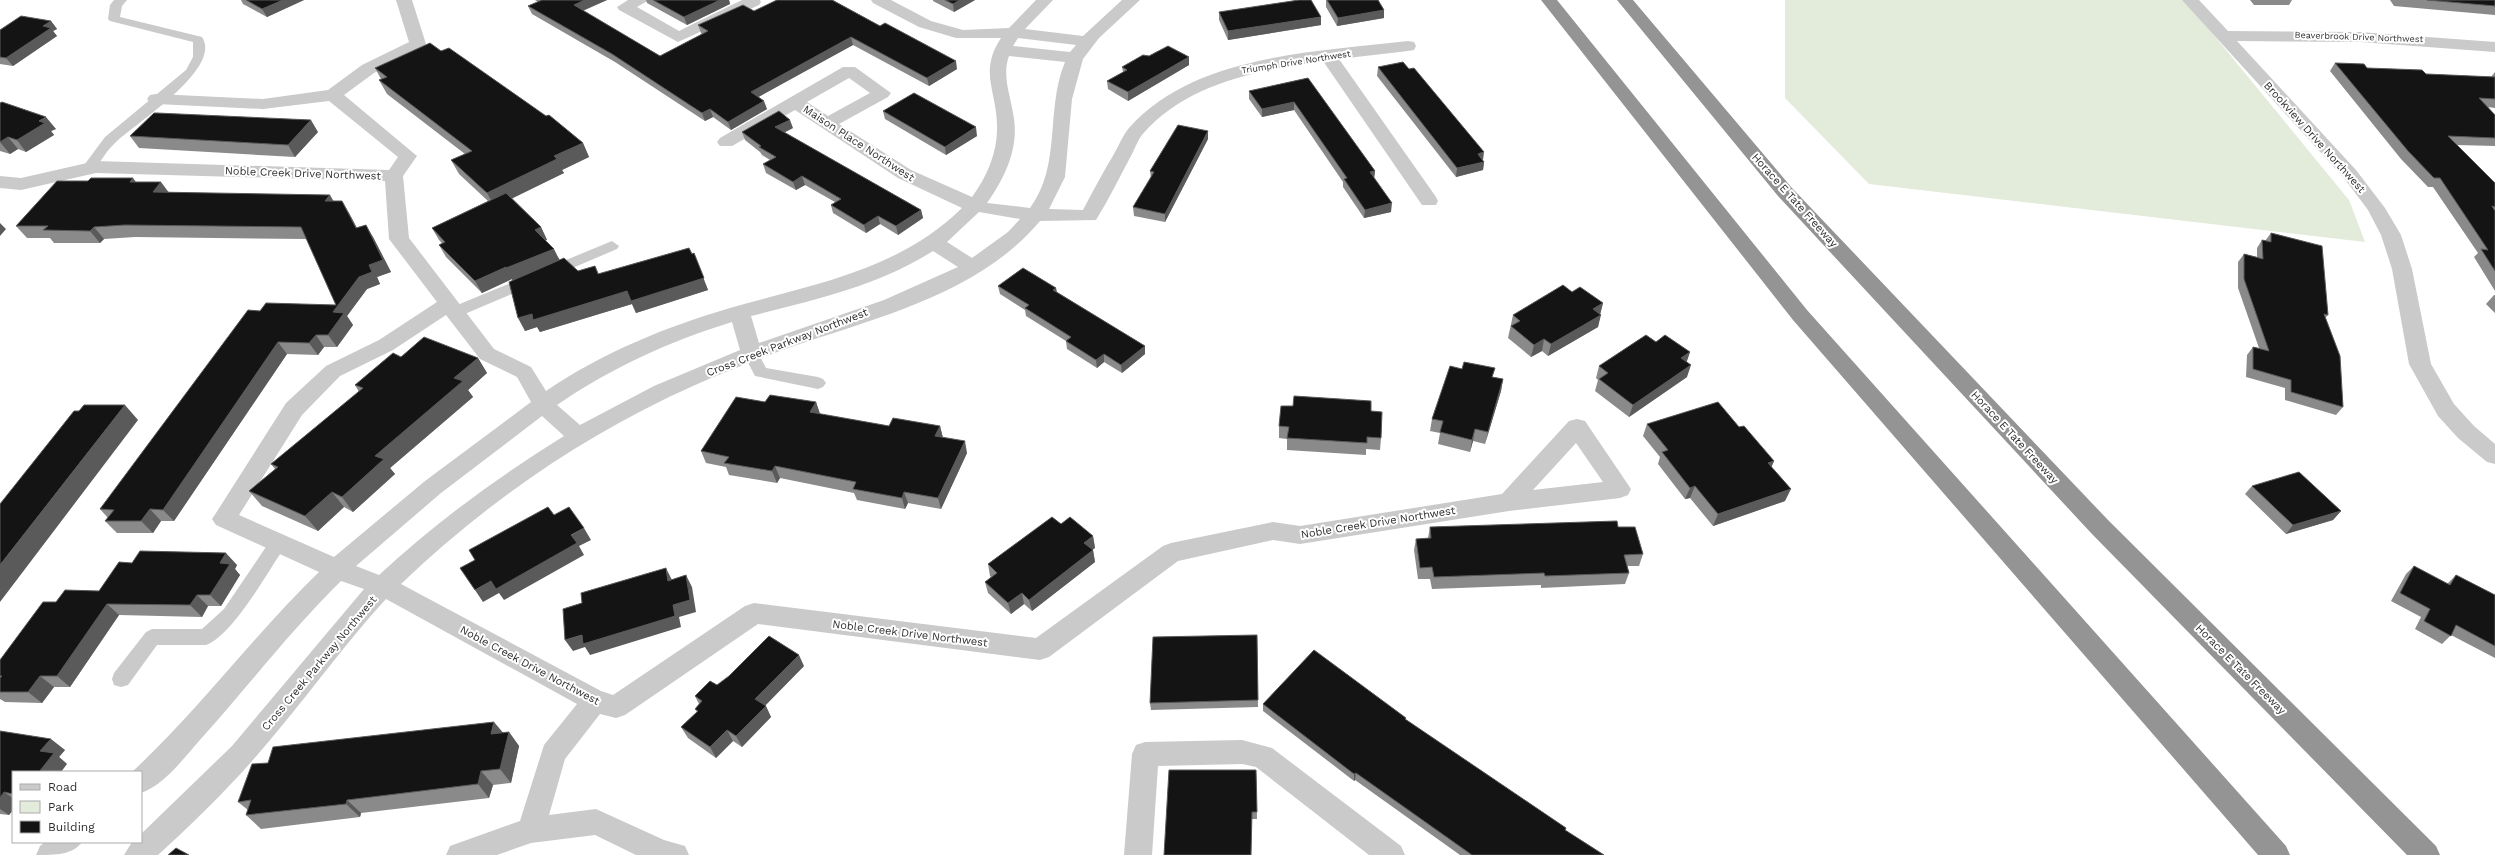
<svg xmlns="http://www.w3.org/2000/svg" width="2495" height="855" font-family="'Work Sans',sans-serif">
  <rect width="100%" height="100%" fill="#fff"/>
  <path fill="#e3ebda" d="M1785,0H2185L2349,200L2365,242L1869,184L1785,98Z"/>
  <g fill="none" stroke-linecap="round" stroke-linejoin="round">
    <path fill="#cacaca" fill-rule="evenodd" d="M114,0H127L122,6L120,17L202,37C223,68 136,123 116,142C107,150 101,161 94,171L89,172L82,168L105,137L186,70L193,57V42L110,21L108,19L110,5Z
      M612,241L619,246L617,249L460,316H450L448,312L450,308Z
      M751,348L756,349L766,368L818,377L823,379L826,383L823,387L818,389L755,376L743,353L746,349Z
      M278,536L284,538L287,543L284,548C267,573 233,635 206,645H157L128,685L121,687L114,685L112,679L114,673L146,632L152,629H202L224,609L272,538Z"/>
    <path fill="#cacaca" fill-rule="evenodd" d="M396,0H412L426,44L424,47L374,73L344,95L417,156L403,176L409,238L494,349L531,367L546,391C602,353 665,327 730,308C813,284 898,271 962,208L898,178L795,110L732,146H720L717,142L720,138L843,67H855L891,93L888,97L839,124L911,170L972,197C988,175 998,151 997,124C996,90 979,71 1001,38H956L919,27L873,3L871,0H891L931,21L963,30L1009,28L1036,0H1053L1025,29L1083,36L1122,0H1140L1099,38L1083,59L1072,99L1065,177L1049,209L1083,210C1093,191 1103,172 1114,154C1119,145 1123,135 1129,128C1194,54 1317,52 1408,41L1414,42L1416,46L1414,50L1408,51L1339,59L1436,197L1438,201L1436,205H1422L1323,61C1260,70 1186,83 1142,135C1138,140 1135,148 1132,154C1120,176 1109,199 1096,220L1040,221C980,293 879,317 794,346C760,358 726,371 693,386C587,433 485,503 401,584L601,691L613,695L745,606L754,603L1036,638L1163,546L1171,543L1273,522L1300,526L1502,494L1569,421L1577,419L1585,421L1631,489L1628,495L1620,498L1509,511L1300,544L1273,540L1178,561L1049,657L1040,660L758,624L625,715L616,718L600,714L565,759L549,815L596,809L664,840L685,846L689,855H636L595,835L531,843L497,855H446L450,846L520,821L544,745L577,704L386,599C348,640 316,685 280,728C243,774 202,815 158,855H124L132,842H141V834L232,746L364,589L341,581C290,631 247,688 199,741C183,759 164,785 141,793V772H132C199,710 253,636 319,572L216,525L212,519L216,513L286,403L326,366L379,340L437,302L389,239L385,181L96,173L21,190L0,188V176L21,178L96,161L389,170L398,157L329,101L263,109L156,104L150,103L147,99L150,95L156,94L263,99L328,90L362,65L409,42ZM1018,38L1076,45L1070,52L1013,46ZM1009,56L1065,62C1045,110 1062,165 1030,208L987,203C1006,176 1020,146 1013,113C1010,94 1002,75 1009,56ZM849,78L870,93L828,116L807,102ZM979,212L1020,219L1008,232L972,258L947,242ZM933,251L958,267L884,300L759,343L751,316C814,300 878,286 933,251ZM446,315L480,359L517,377L531,402L425,481L334,557L239,515L302,415L340,376L393,350ZM732,322L740,350L654,386L580,425L557,405C611,368 670,341 732,322ZM542,416L564,436C498,477 436,522 379,575L356,566L441,493ZM1576,443L1603,482L1533,490Z
      M628,0H649L637,7L679,31L742,0H760L761,2L759,5L678,42L619,10L617,7Z
      M2182,0H2199L2228,31L2360,32L2495,42V52L2360,42L2237,41L2356,170L2385,208L2401,235L2412,269L2431,364L2454,404L2474,426L2495,444V464L2487,462L2458,438L2438,416L2409,364L2392,269L2381,235L2368,210L2344,178Z
      M1242,740L1272,748L1401,846L1405,855H1369L1256,767L1242,764L1158,766L1152,855H1124L1132,754L1136,745L1145,742Z
      M45,842H82C73,855 55,855 36,855L40,846Z"/>
    <path fill="#949494" fill-rule="evenodd" d="M1541,0H1557L1807,310L2286,846L2290,855H2258L1793,320Z
      M1617,0H1633L1792,188L2108,520L2436,846L2440,855H2407L2092,534L1778,196Z"/>
  </g>
  <path fill="#8a8a8a" d="M241,0H304L267,17L243,4Z
    M535,0H607L583,11L660,56L702,34L701,33L698,25L754,11L777,0H834H833L957,69L929,86L853,45L758,97L767,109L731,130L713,117L705,121L615,62L532,14L528,6L538,2Z
    M646,0H729L730,4L687,25L647,3Z
    M933,0H975L954,12L933,1Z
    M1326,0H1378L1384,18L1337,26L1326,7Z
    M2250,0H2292L2289,5H2254Z
    M2390,0H2495V15L2394,6Z
    M1219,12L1321,25L1228,40L1219,20Z
    M51,21L57,29L53,31L57,36L13,66L0,64V30Z
    M441,51L583,143L589,157L562,170L564,173L512,198L541,227L547,240H545L560,260L578,271L595,266L599,274L692,254L708,290L636,313L632,304L540,332L537,327L525,331L512,279L482,293L446,257L439,245L442,243L439,240L432,228L488,201L459,174L451,160L465,154L387,94L379,80L381,79L375,68Z
    M2335,63L2367,68L2426,74L2491,77L2495,72V108L2488,107L2495,115V146L2457,145L2495,183V291L2474,257L2478,253L2433,187H2428L2401,159L2330,71Z
    M1189,65L1128,101L1108,89L1107,81L1123,72L1122,67Z
    M1378,67L1484,162L1483,170L1456,177L1377,76Z
    M1308,78L1375,171L1374,178L1391,212L1364,218L1343,187V182L1294,110L1262,117L1249,99V91Z
    M0,103L56,129L51,131L54,135L26,152L18,149L10,154L0,151Z
    M883,111L977,136L946,155L885,119Z
    M793,128L784,132L921,210L923,218L898,235L880,224L866,233L833,213L831,205L835,202L805,185L796,190L766,173L763,164L770,160L762,155L760,152L745,140L742,132Z
    M318,132L295,157L139,148L130,136Z
    M1208,139L1165,222L1134,216L1133,207L1151,178L1150,171Z
    M137,182L169,192L333,201L349,213L357,228L373,237L391,272L377,277L380,284L367,289L347,316L353,325L337,347H324L318,355L287,354L174,521H161L153,533H117L105,521L108,518L100,509L260,311L336,305L307,239L135,237L104,239L100,243H54L50,238H27L16,226Z
    M2271,233L2328,315L2325,318L2343,407L2336,415L2285,400V388L2246,377L2247,355L2253,347L2259,348L2238,288V262L2244,254L2257,257V248L2262,240L2265,241Z
    M998,286L1056,288L1057,292L1145,346V354L1122,373L1104,362L1097,368L1067,349L1066,341L1026,316L1025,310L1000,294Z
    M1572,292L1603,303L1600,314L1598,327L1548,356L1542,351L1531,357L1508,338L1513,315Z
    M2494,295H2495V313L2486,304Z
    M1656,342L1690,352L1686,362L1687,377L1629,417L1595,391L1598,380L1596,378L1599,366Z
    M401,357L478,358L487,373L468,390L473,397L390,468L395,474L353,512L344,507L318,531L262,506L249,491L275,469L271,464L359,392L355,385Z
    M1493,377L1503,379L1501,391L1485,444L1473,441L1470,452L1438,444L1440,433L1430,431L1432,419Z
    M765,402H816L820,414L889,426H940L943,438L967,453L941,509L908,503L905,509L857,500L854,493L780,478L777,483L729,475L726,467L706,463L701,451Z
    M1371,411L1381,438L1380,450L1366,449V455L1287,450V439L1279,438V426Z
    M1647,424L1739,427L1774,461L1771,467L1785,501L1713,526L1690,498L1685,499L1658,464L1660,457L1643,436Z
    M2252,486L2341,511L2333,520L2286,534L2245,494Z
    M1061,524L1093,536L1095,548L1092,549L1093,550L1095,562L1032,611L1024,604L1011,614L988,593L985,582L991,577L990,576L988,564Z
    M1430,527H1618L1643,554L1639,566H1627L1629,573L1625,584L1541,588V585L1432,589L1430,579H1418L1414,550L1416,539L1428,538Z
    M237,565L235,569L240,575L221,606H208L202,617L119,615L70,687H54L42,703L5,702L0,699V660L56,602L99,591Z
    M2414,566L2447,584L2456,575L2495,595V658L2451,635L2442,644L2415,629L2421,617L2391,601L2406,574Z
    M1257,635L1258,707L1151,710L1150,703Z
    M804,666L765,705L771,717L742,747L733,741L716,758L688,738L681,727L697,712L695,709L699,704L695,696L717,685Z
    M1263,704L1406,720L1566,828L1565,830L1604,855H1460L1355,780L1354,781L1263,711Z
    M0,731L65,750L59,757L67,764L13,772V810L9,815L0,814Z
    M509,732L519,746L511,783L493,785L489,798L361,813L360,817L261,829L246,815L248,810L238,802L268,763Z
    M1256,770L1257,819H1252L1164,855Z"/>
  <path fill="#5a5a5a" d="M283,0H304L267,17L262,9Z
    M585,0H607L577,13L574,5Z
    M720,0H729L730,4L687,25L684,17Z
    M960,0H975L954,12L953,4Z
    M1384,10V18L1337,26L1338,18Z
    M1321,17V25L1228,40V31Z
    M51,21L57,29L53,31L57,36L13,66L6,58L43,26Z
    M851,37L853,45L753,100L751,92Z
    M1189,57V65L1128,101V92Z
    M956,61L957,69L929,86L927,78Z
    M764,101L767,109L731,130L728,122Z
    M1294,102V110L1262,117V109Z
    M710,109L713,117L705,121L702,113Z
    M46,117L56,129L51,131L54,135L26,152L17,140L39,121Z
    M311,120L318,132L295,157L288,145Z
    M790,120L793,128L778,136L775,127Z
    M976,127L977,136L946,155L945,147Z
    M1208,131V139L1165,222V214Z
    M8,137L18,149L10,154L0,142Z
    M583,143L589,157L562,170L564,173L495,207L487,193L554,156Z
    M1484,152L1483,160L1478,154Z
    M1484,162L1483,170L1456,177L1457,168Z
    M1375,171L1374,179L1370,172Z
    M802,176L805,185L796,190L793,182Z
    M133,178L142,190L130,182Z
    M161,182L170,194L153,192Z
    M330,195L337,207L325,201Z
    M342,201L349,213L363,240L356,228Z
    M1392,203L1391,212L1364,218L1365,210Z
    M921,210L923,218L898,235L896,226Z
    M878,216L880,224L866,233L864,225Z
    M0,223L6,229L0,236Z
    M366,225L373,237L391,272L377,277L380,284L367,289L347,316L353,325L337,347L328,335L333,312L359,277L369,265Z
    M94,227L104,239L100,243L90,231Z
    M541,227L547,240L541,242L535,230Z
    M554,249L560,261L513,281L512,279L482,293L475,281L506,267Z
    M694,253L708,290L636,313L632,304L540,332L537,327L525,331L518,318Z
    M1056,288L1057,296L1053,290Z
    M1603,303L1600,315H1601L1598,327L1548,356L1551,344L1593,309Z
    M316,335L324,347L318,355L309,343Z
    M1544,339L1542,351L1531,357L1534,345Z
    M278,342L287,354L174,521L163,510Z
    M1145,346V354L1122,373L1121,365Z
    M1690,352L1686,364L1681,358Z
    M1104,354V362L1097,368L1096,360Z
    M478,358L487,373L468,390L473,397L390,468L395,474L353,512L342,497L375,456L454,378Z
    M1691,365L1687,377L1629,417L1633,405Z
    M1503,379L1501,391L1485,444L1488,432Z
    M816,402L820,414L810,412Z
    M125,405L138,420L0,602V565Z
    M940,426L943,438L935,436Z
    M1475,429L1473,441L1470,452L1472,440Z
    M965,441L967,453L941,509L938,498Z
    M1774,461L1769,473L1768,463Z
    M775,466L780,478L777,483L772,471Z
    M1695,486L1690,498L1685,499L1690,488Z
    M1791,489L1785,501L1713,526L1718,514Z
    M332,492L344,507L318,531L305,516Z
    M904,492L908,503L905,509L902,498Z
    M150,509L161,521L153,533L141,521Z
    M2341,511L2333,520L2286,534L2293,525Z
    M584,528L591,540L579,546L584,555L504,600L499,593L483,602L475,590Z
    M1093,536L1095,548L1086,555L1084,543Z
    M1093,550L1095,562L1032,611L1029,600Z
    M226,553L237,565L235,569L240,575L221,606L210,595L220,563Z
    M666,568L672,580L668,581Z
    M686,575L692,587L696,612L679,617L681,627L590,655L585,647L573,651L565,640L582,635L673,605Z
    M1022,593L1024,604L1011,614L1008,603Z
    M197,595L208,606L202,617L190,605Z
    M107,604L119,615L70,687L57,676Z
    M799,655L804,666L761,710L755,699Z
    M40,676L54,687L42,703L28,692Z
    M766,706L771,717L742,747L736,736Z
    M494,722L505,735L491,734Z
    M727,730L733,741L716,758L710,747Z
    M509,732L519,746L511,783L500,769Z
    M51,739L65,750L59,757L67,764L61,772H39L40,751Z
    M481,771L493,785L489,798L478,784Z
    M1356,773L1355,780L1354,781V774Z
    M4,792L13,798V810L9,815L0,809V798Z
    M347,800L361,813L360,817L346,804Z"/>
  <path fill="#141414" stroke="#5a5a5a" d="M246,0H283L262,9Z
    M542,0H585L574,5L660,56L708,31L698,25L743,5L754,11L777,0H832L880,26L885,23L956,61L927,78L851,37L751,92L764,101L728,122L710,109L702,113L612,54L528,6Z
    M653,0H720L684,17Z
    M945,0H960L953,4Z
    M1299,0H1311L1321,17L1228,31L1219,12Z
    M1327,0H1378L1384,10L1338,18Z
    M2427,0H2495V6Z
    M21,16L51,21L43,26L51,28L6,58L0,57V30Z
    M430,43L441,51L449,48L546,116L549,115L583,143L554,156L557,159L487,193L451,160L472,151L379,80L387,77L375,68Z
    M1168,46L1189,57L1128,92L1107,81L1127,70L1122,67L1143,55L1149,56Z
    M1403,62L1409,69L1414,68L1484,152L1478,154L1484,162L1457,168L1378,67Z
    M2335,63L2364,64L2367,68L2422,70L2426,74L2495,77V99L2479,98L2495,115V138L2448,136L2495,183V207L2492,206L2495,211V271L2481,249L2488,250L2440,178H2434L2408,151Z
    M1308,78L1375,171L1370,172L1392,203L1365,210L1344,179L1347,178L1294,102L1262,109L1249,91Z
    M914,93L976,127L945,147L883,111Z
    M2,102L46,117L39,121L45,123L17,140L8,137L0,142V103Z
    M779,111L790,120L775,127L921,210L896,226L878,216L864,225L831,205L841,199L802,176L793,182L763,164L776,157L759,147L761,146L742,132Z
    M154,113H157L311,120L288,145L130,136Z
    M1178,125L1208,131L1165,214L1133,207L1154,172L1150,171Z
    M91,178H133L130,182H161L153,192L330,195L325,201H342L356,228L366,225L383,260L369,265L372,272L359,277L333,312L344,313L328,335H316L309,343L278,342L163,510L150,509L141,521H105L114,510L100,509L248,310L260,311L266,303L336,305L301,227L125,225L94,227L90,231L43,230L48,226H16L57,181H88Z
    M506,193L541,227L535,230L554,249L506,268V267L475,281L439,245L445,242L432,228Z
    M2271,233L2322,246L2328,315L2324,314L2340,356L2343,407L2291,392V380L2253,369V347L2269,351L2244,279V254L2263,259L2262,240L2271,242Z
    M689,248L692,254L694,253L704,278L631,301L627,291L533,320L532,314L518,318L509,282L564,258L578,271L595,266L598,274Z
    M1023,268L1056,288L1053,290L1145,346L1121,365L1104,354L1096,360L1066,341L1071,337L1025,308L1029,305L998,286Z
    M1563,285L1572,292L1580,287L1603,303L1593,309L1601,315L1551,344L1544,339L1534,345L1511,326L1520,321L1513,315Z
    M1646,335L1656,342L1665,335L1690,352L1681,358L1691,365L1633,405L1599,379L1608,373L1599,366Z
    M424,337L478,358L454,378L463,381L375,456L384,459L342,497L332,492L305,516L249,491L278,467L271,464L363,388L355,385L393,353L401,357Z
    M1464,362L1495,368L1492,377L1503,379L1488,432L1475,429L1472,440L1440,432L1443,421L1432,419L1450,366L1462,369Z
    M770,395L816,402L810,412L889,426L893,418L940,426L935,436L965,441L938,498L904,492L902,498L853,489L856,482L775,466L772,471L724,463L729,457L701,451L736,397L765,402Z
    M1294,396L1371,401V411L1382,412L1381,438L1367,437V443L1287,438L1289,427L1279,426L1281,406H1293Z
    M1718,402L1739,427L1744,426L1774,461L1768,463L1791,489L1718,514L1695,486L1690,488L1662,452L1668,450L1647,424Z
    M84,405H125L0,565V504L74,411H79Z
    M2299,472L2341,511L2293,525L2252,486Z
    M548,507L554,515L569,507L584,528L571,535L577,543L496,589L491,581L475,590L460,568L475,560L469,550Z
    M1052,517L1061,524L1070,517L1093,536L1084,543L1093,550L1029,600L1022,593L1008,603L985,582L997,573L988,564Z
    M1617,521L1618,527H1635L1643,554L1624,555L1629,573L1545,576L1544,573L1434,577L1432,567L1420,568L1416,539L1431,538L1430,527Z
    M140,551L226,553L220,563L230,564L210,595H197L190,605L107,604L57,676H40L28,692H0V678L2,676H0V660L43,602H56L65,590L99,591L119,562L132,563Z
    M2414,566L2450,585L2456,575L2495,595V646L2456,625L2451,636L2424,621L2430,609L2400,593Z
    M666,568L668,581L686,575L690,600L673,605L675,616L583,644L582,635L565,640L563,609L582,603L581,593Z
    M1257,635L1258,700L1150,703L1153,637Z
    M769,636L799,655L755,699L766,706L736,736L727,730L710,747L681,727L698,711L695,709L702,701L695,696L710,681L717,685L729,676Z
    M1314,650L1406,718L1405,719L1566,828L1565,830L1604,855H1472L1356,773L1354,774L1263,704Z
    M494,722L491,734L509,732L500,769L481,771L478,784L347,800L346,804L246,815L251,800L238,802L252,764L268,763L273,747Z
    M0,731L51,739L40,751L54,753L39,772H13V794L4,792L0,798Z
    M1169,770H1256L1257,812H1252L1251,855H1164Z
    M176,848L189,855H168Z"/>
  <g text-anchor="middle" stroke-width="4" stroke-linejoin="round" paint-order="stroke">
    <g font-size="9" fill="#2d2d2d" stroke="#fff">
      <text transform="translate(2359 37) rotate(2)" y="3">Beaverbrook Drive Northwest</text>
      <text transform="translate(1296 62) rotate(-9)" y="3">Triumph Drive Northwest</text>
    </g>
    <g font-size="11" fill="#2d2d2d" stroke="#fff">
      <text transform="translate(2315 137) rotate(48)" y="4">Brookview Drive Northwest</text>
      <text transform="translate(859 143) rotate(33)" y="4">Maison Place Northwest</text>
      <text transform="translate(303 173) rotate(2)" y="4">Noble Creek Drive Northwest</text>
      <text transform="translate(1795 200) rotate(48)" y="4">Horace E Tate Freeway</text>
      <text transform="translate(787 342) rotate(-21)" y="4">Cross Creek Parkway Northwest</text>
      <text transform="translate(2015 437) rotate(47)" y="4">Horace E Tate Freeway</text>
      <text transform="translate(1378 522) rotate(-9)" y="4">Noble Creek Drive Northwest</text>
      <text transform="translate(910 633) rotate(7)" y="4">Noble Creek Drive Northwest</text>
      <text transform="translate(319 663) rotate(-50)" y="4">Cross Creek Parkway Northwest</text>
      <text transform="translate(530 665) rotate(28)" y="4">Noble Creek Drive Northwest</text>
      <text transform="translate(2241 669) rotate(45)" y="4">Horace E Tate Freeway</text>
    </g>
  </g>
  <rect x="12" y="771" width="130" height="72" fill="#ffffff" stroke="#ababab"/>
  <rect x="20" y="784" width="20" height="6" fill="#cacaca" stroke="#ababab"/>
  <text x="48" y="791" font-size="12" fill="#2d2d2d">Road</text>
  <rect x="20" y="801" width="20" height="12" fill="#e3ebda" stroke="#ababab"/>
  <text x="48" y="811" font-size="12" fill="#2d2d2d">Park</text>
  <rect x="20" y="821" width="20" height="12" fill="#141414" stroke="#ababab"/>
  <text x="48" y="831" font-size="12" fill="#2d2d2d">Building</text>
</svg>
